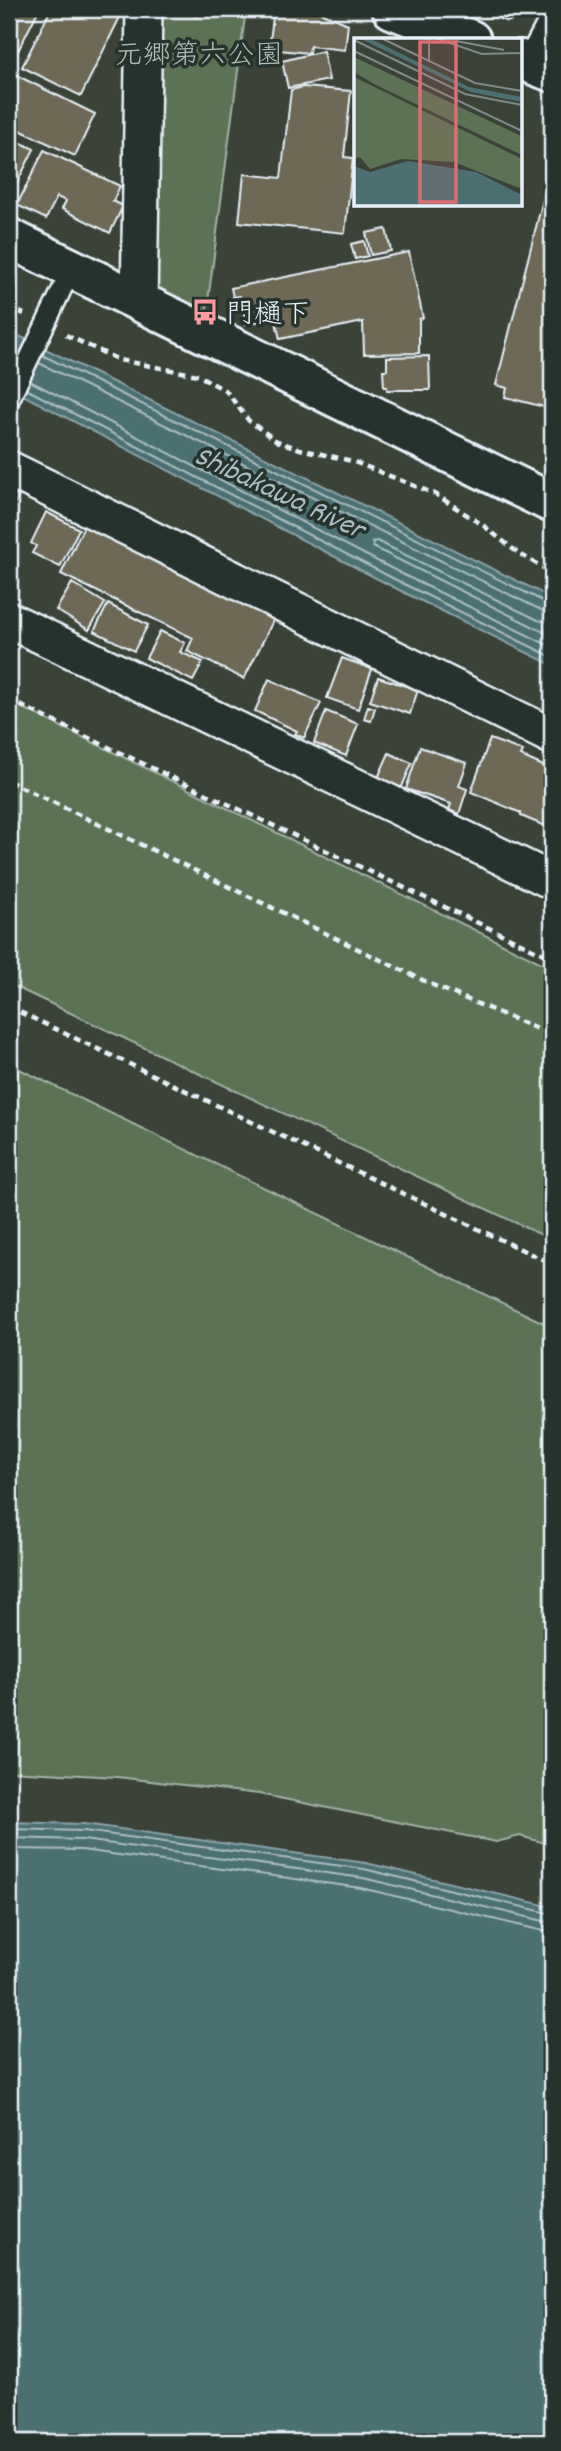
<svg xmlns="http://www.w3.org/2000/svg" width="561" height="2451" font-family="Dekko,'Klee One',sans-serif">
  <rect width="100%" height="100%" fill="#3b4339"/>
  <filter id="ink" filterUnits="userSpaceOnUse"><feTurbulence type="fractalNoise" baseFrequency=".0143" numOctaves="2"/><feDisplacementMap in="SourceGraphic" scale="14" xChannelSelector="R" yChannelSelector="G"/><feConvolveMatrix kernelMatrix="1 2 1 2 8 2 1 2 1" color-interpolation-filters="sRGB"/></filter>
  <g filter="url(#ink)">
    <path fill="#5c7255" stroke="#a2b2a6" stroke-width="2" d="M158,9H246L207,309L202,312L154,288Z
      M9,701L552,968V1240L9,984Z
      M9,1064L552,1327V1845L520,1836L496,1842L259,1794L117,1777L9,1771Z"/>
    <path fill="#4c6f72" stroke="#8aa3a8" stroke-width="2" d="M9,331L552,598V665L401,591L9,388Z
      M9,1822L84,1824L366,1863L552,1907V2442H9Z"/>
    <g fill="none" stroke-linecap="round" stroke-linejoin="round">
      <path stroke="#aabdc2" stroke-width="2" d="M42,355L547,603L552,604
        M39,363L543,611L552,612
        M30,381L408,577L552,647
        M26,389L404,584L552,657
        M552,623L538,620L377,541L372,542L373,547L552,636
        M9,1829L84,1831L364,1869L552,1914
        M9,1838L83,1840L363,1878L552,1923
        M9,1849L82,1850L361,1888L552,1933"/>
    </g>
    <path fill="#6d6956" stroke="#e8f1f8" stroke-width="2" d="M9,9H39L13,61L9,59Z
      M51,9H109L121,15L81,96L22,67Z
      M179,9H200L199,16L178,13Z
      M274,9H313L348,24L345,50L310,46L309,53L269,49Z
      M476,9H526L523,16L507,22Z
      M323,51L329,80L288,88L282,61Z
      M18,76L95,114L75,156L9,125V95Z
      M304,87L351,91L344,157L353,158L345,233L239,222L244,174L281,178L291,90Z
      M9,137L34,149L15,187L11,185L9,189Z
      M44,150L120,186L113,201L123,206L110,233L62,209L66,201L57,197L46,219L17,205Z
      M552,164V409L505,397L507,388L496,385Z
      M386,229L391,251L371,255L366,233Z
      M364,241L368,256L355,259L351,244Z
      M409,252L423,318L419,319V353L364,354L363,322L280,339L275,318L246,324L240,296L233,297L231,288Z
      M429,356L430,390H387V387H384L383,370H387V357Z
      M9,492L18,497L9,515Z
      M46,512L79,529L60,567L32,553L36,546L31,543Z
      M84,526L274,619L244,679L187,651L193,638L61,574Z
      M72,583L105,603L89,630L56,610Z
      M108,604L148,625L134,651L94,631Z
      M160,631L185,643L180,652L203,662L193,681L146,658Z
      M342,658L372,669L358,709L327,698Z
      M378,677L418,690L410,714L370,701Z
      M269,679L321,703L304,738L295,734L297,731L255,711Z
      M368,706L375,708L371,721L364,719Z
      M326,711L358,724L346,756L314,743Z
      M490,739L523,751L521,756L552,770V829L521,816V813L471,792Z
      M420,747L467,763L459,786L467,789L459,814L449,810L451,804L406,789Z
      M389,753L412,763L401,789L377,780Z"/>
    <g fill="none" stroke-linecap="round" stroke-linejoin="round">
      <g stroke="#e8f1f8" stroke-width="23">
        <path id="service" d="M526,62L552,13
          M9,401L63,287L75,270"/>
      </g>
      <g stroke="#e8f1f8" stroke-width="40">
        <path id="minor" d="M139,301L144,9
          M9,469L552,736
          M9,620L552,881"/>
      </g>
      <g stroke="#e8f1f8" stroke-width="44">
        <path id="tertiary" d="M392,9L471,40
          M521,60L552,72
          M9,238L552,503"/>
      </g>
      <path stroke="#e8f1f8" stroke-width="4.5" stroke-dasharray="7 5" stroke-linecap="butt" d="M9,307L24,314
        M66,335L119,360L198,375L226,391L249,421L277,441L300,449L352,461L435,494L484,526L518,553L552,573
        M9,700L552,958
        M9,781L435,986L552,1035
        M9,1007L552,1264"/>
      <use href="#service" stroke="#26332d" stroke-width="18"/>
      <use href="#minor" stroke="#26332d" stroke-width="35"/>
      <use href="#tertiary" stroke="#26332d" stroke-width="38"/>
    </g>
  </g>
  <defs>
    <g id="bus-bare" transform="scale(2.1)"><path d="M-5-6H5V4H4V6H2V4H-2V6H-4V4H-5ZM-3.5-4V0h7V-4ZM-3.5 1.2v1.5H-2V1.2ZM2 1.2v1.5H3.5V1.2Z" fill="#ff9aa2" stroke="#26332d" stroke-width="2.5" paint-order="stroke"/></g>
  </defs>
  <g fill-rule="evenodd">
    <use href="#bus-bare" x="205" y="312"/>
  </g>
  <g text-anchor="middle" stroke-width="7" stroke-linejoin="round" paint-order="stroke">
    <g font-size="28" fill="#b0beb7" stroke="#26332d">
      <text x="199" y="63">元郷第六公園</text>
    </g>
    <g font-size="28" fill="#e8f1f8" stroke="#26332d" text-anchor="start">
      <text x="226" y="322">門樋下</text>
    </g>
    <g font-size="30" font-style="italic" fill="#aabdc2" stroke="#26332d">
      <text transform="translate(280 491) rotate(25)" y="10">Shibakawa River</text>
    </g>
  </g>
  <g transform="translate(354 38)">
    <rect width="168" height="168" fill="#3b4339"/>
    <path d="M0,19L167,98L168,117L22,47L0,34ZM0,39L168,121V151L100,124L47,121L16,131L6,119L0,121Z" fill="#5c7255"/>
    <path d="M5,0H15L115,49L168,59V64L117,54ZM54,123L122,134L168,157V168H0V128L16,134Z" fill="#4c6f72"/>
    <path fill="none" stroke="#808985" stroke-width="2" d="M27,0L121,45L168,53M81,0L128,16L168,15M0,2L111,56L168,67M102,3L150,12M0,13L168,93M75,23V0"/>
    <path fill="#dc6e71" fill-opacity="0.15" stroke="#dc6e71" stroke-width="3.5" d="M66,4H102V164H66Z"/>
    <rect width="168" height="168" fill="none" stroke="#e8f1f8" stroke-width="3.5"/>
  </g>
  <rect width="561" height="2451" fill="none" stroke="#26332d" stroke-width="35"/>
  <rect x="18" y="18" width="526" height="2416" fill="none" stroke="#e8f1f8" stroke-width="2.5" filter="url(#ink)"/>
</svg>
